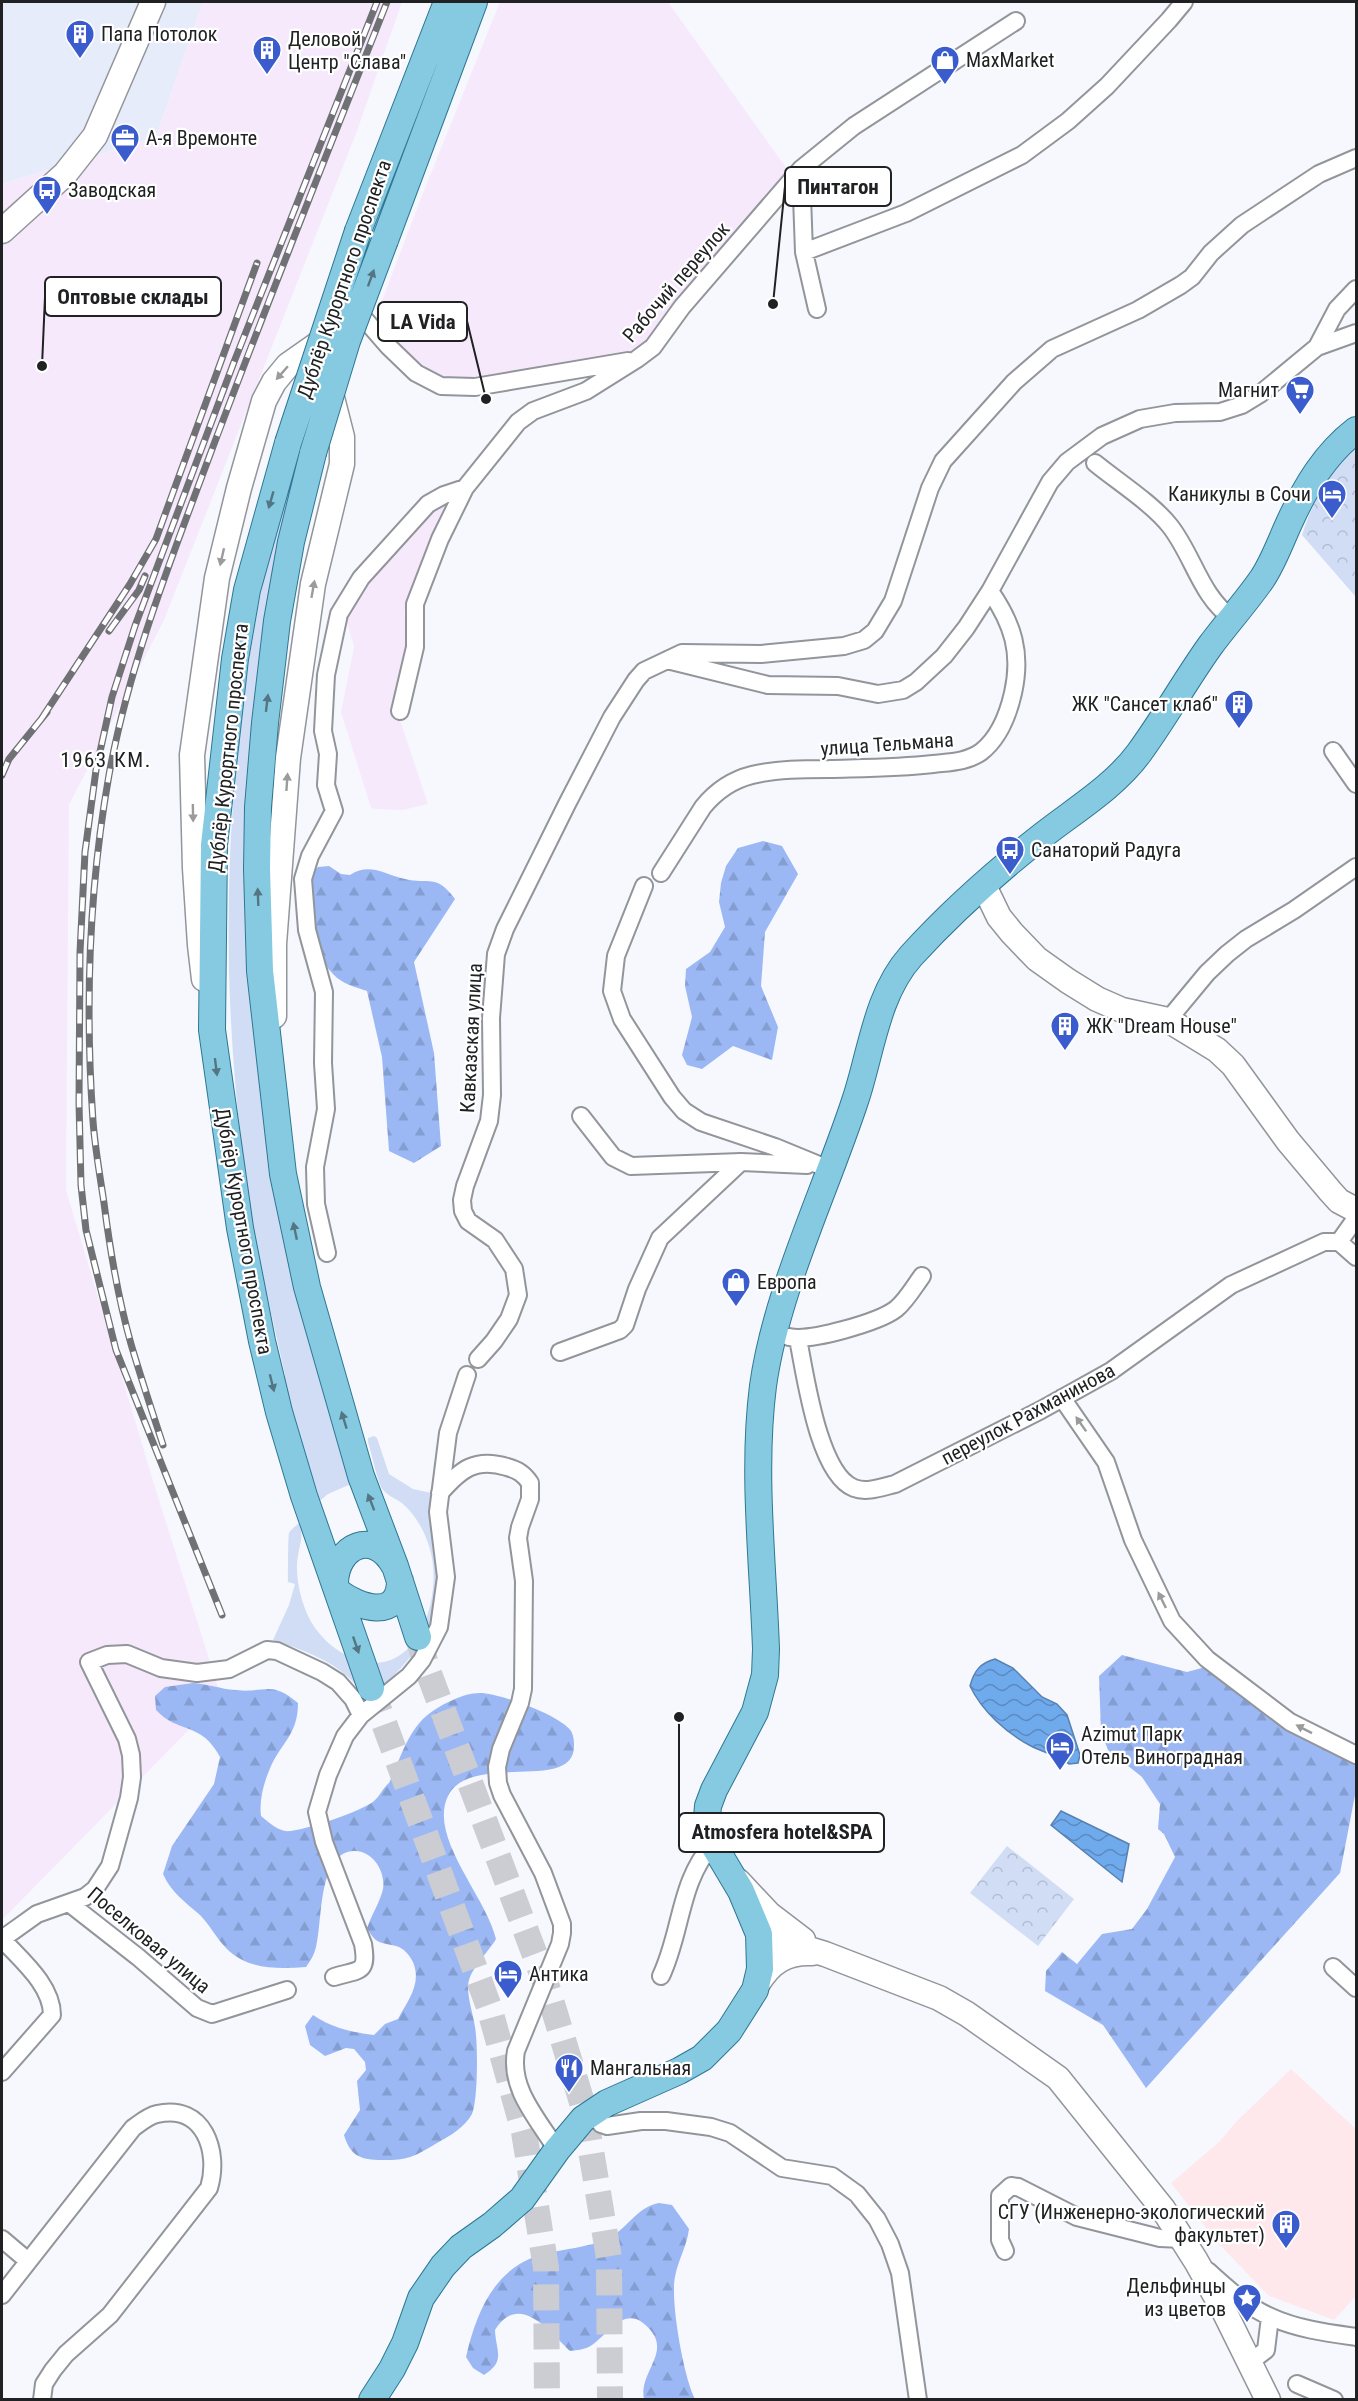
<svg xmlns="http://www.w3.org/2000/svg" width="1358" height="2401" font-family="'Roboto Condensed',sans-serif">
  <defs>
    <pattern id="forest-firs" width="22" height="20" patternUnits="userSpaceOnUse" patternTransform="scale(1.5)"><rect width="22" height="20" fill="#9bb8f5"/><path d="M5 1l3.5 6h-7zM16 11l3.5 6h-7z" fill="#859ed2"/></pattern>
    <pattern id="park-crowns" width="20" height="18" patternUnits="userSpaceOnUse" patternTransform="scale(1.5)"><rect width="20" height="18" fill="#d1ddf5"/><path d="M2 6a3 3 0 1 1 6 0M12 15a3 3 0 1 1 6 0" fill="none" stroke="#b3bdd2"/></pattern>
    <pattern id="water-waves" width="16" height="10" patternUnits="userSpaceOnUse" patternTransform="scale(1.5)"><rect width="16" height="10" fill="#6faaed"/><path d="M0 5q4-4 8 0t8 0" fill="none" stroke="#5b8ac0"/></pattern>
  </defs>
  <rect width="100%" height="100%" fill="#f6f8fe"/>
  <path fill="#e6ecf9" d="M2,2H203L156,137L2,184Z"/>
  <path fill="#f7e9fc" d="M203,2H402L357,131L164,620L69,805L66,1190L154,1484L221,1697L2,1920V184L156,137Z
    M500,2H668L792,176L638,354L475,385L442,383L419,371L374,322L421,198Z
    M435,493L452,509L428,574L404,614L414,626L397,711L428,804L403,810L376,809L371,808L341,712L354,647L344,611L358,580Z"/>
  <path fill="#fee8ec" d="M1291,2069L1356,2129V2296L1334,2320L1269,2296L1218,2243L1171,2183L1219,2142L1236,2122Z"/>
  <path fill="#d1ddf5" d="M301,440L306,443L247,906L351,1484L328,1494L316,1504L281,1384L285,1375C274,1324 261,1273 252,1222C243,1175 239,1127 235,1080C220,904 231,727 269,554C277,516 290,478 301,440Z
    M374,1436L377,1438L389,1474L413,1489L436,1494C428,1524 435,1538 437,1568C441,1632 410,1662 366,1702C352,1667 307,1651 273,1640L289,1605L295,1584L288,1582C288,1574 288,1536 289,1533C291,1529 296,1526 299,1523C305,1537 298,1548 297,1563C296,1584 303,1611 315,1628C323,1639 334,1649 346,1655C410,1688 441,1610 432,1558C428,1537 418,1517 402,1503C396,1499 387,1495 383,1490C378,1484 371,1451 368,1442V1438Z"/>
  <path fill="url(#forest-firs)" d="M763,841L782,846L798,874L765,932L761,986L778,1027L772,1060L733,1046L702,1069L687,1065L682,1055L692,1017L685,986L686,969L710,952L725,927L719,902L721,883L726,866L738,848Z
    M329,866L341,874L350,875C370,862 385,875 405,879C429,885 436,873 455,899L414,962L434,1053L441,1146L414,1163L389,1151L382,1057L367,991C355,987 342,984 333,974C308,948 312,907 311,874L318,867Z
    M1122,1655L1187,1672L1209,1666L1356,1754V1790L1340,1873L1146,2088L1103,2025L1045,1991L1046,1971L1062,1952L1077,1964L1102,1934L1132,1929L1147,1909L1175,1857L1164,1834L1158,1829L1160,1804L1142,1777L1108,1750L1101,1732L1099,1676Z
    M193,1683C208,1684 221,1689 235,1690C264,1694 270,1679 298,1703C298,1734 282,1742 271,1766C264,1782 259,1799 261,1816C268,1822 276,1829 285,1831C298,1833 363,1811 374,1801C380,1796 382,1789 389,1783C400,1760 408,1729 430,1713C443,1704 463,1693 480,1693C499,1693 560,1715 571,1731C573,1734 574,1740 574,1744C577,1795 471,1750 448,1796C428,1837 486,1896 496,1939C488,1953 469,1969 468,1986C468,2000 473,2014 475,2027C478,2043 478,2101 472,2114C465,2127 450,2136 437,2143C415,2156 408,2161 382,2160C361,2160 350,2156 344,2135L360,2110L357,2081L366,2070L365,2062L354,2049L346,2048L325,2056L310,2045L305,2026L313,2015C332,2028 351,2032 374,2035L385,2024L398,2019C408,2000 422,1984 413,1962C410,1956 404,1948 396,1946C379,1942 376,1944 367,1928C371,1916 380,1902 383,1889C386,1871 372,1850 354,1851C317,1852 323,1923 316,1947C314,1955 311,1960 306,1967C278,1969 247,1970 226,1948C216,1938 210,1925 200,1915C185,1902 171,1892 163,1874L172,1846L214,1784L220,1757C201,1721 178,1734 156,1710L155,1696L165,1687Z
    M659,2203L672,2205L689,2229C687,2246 678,2260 675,2277C670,2301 684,2379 695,2399H644C638,2370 677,2350 643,2323C623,2307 606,2336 592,2345C584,2350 578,2350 570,2351C550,2332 519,2291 495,2330C496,2352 506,2361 484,2375L473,2368L466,2357C476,2313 495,2265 545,2254C566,2248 587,2248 607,2239C628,2229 635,2208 659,2203Z"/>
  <path fill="url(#park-crowns)" d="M1356,448V597L1302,535C1313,501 1329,471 1356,448Z
    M1007,1846L1074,1899L1038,1946L970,1893Z"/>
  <path fill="url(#water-waves)" stroke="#5781b0" stroke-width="1.5" d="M995,1659L1013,1668L1042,1697L1057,1704L1067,1715L1080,1755L1078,1763L1069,1764C1058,1755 1044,1753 1031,1746C1006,1733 982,1711 970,1686C974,1671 980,1663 995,1659Z
    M1061,1811L1129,1844L1122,1882L1051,1825Z"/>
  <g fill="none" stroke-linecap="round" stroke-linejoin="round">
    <path stroke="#cbcdd2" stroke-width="26" stroke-dasharray="26 13" stroke-linecap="butt" d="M418,1637L428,1671L547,1987L584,2109L609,2258L610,2400
      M371,1688L489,2007L524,2132L546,2268L547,2400"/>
    <g stroke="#92959a" stroke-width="20">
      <path id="street" d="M801,169L804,252L817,309
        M804,252L906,213L1022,155L1068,121L1107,86L1169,20L1184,2
        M354,307L388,346L416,373L441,386L475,387L628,361
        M1317,347L1356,333
        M1095,463C1117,481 1153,504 1170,526C1193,555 1201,597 1232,618
        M667,660L768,685L838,686L878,694L903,690L916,682L944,656L966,628L990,591L1050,482L1067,462L1102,436L1140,419L1175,413L1220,412L1242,405L1260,394L1317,347L1337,309L1356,289
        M400,711L415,647V604L440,539L465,488L518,422L533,411L586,391L637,359L653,347L682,307L801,169L854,126L1016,21
        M1333,751L1356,784
        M661,873L703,807C716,791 732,780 752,775C777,769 804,769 829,769C864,768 898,768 933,764C950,762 967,762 981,752C999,738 1008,715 1013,693C1022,653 1013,624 990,591
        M644,886L616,956L612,991L622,1019L672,1097L684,1111L701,1122L775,1147L831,1170
        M1168,1020L1207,973L1227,954L1246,939L1294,910L1356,867
        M581,1116L613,1157L631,1166L741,1162L807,1165
        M1339,1242L1356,1218
        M327,1253L316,1204L315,1167L326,1109L323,1063L324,992L307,930L303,879L310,856L334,811L326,785L328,754L323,731L326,675L339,614L361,578L428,504L444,495L465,488
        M789,1337C810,1342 879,1322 896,1309C906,1301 914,1287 922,1276
        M798,1339C805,1373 818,1474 854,1488C867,1493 882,1487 895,1484L1041,1410L1111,1371L1231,1285L1324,1242H1339L1356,1257
        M560,1352L620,1330L625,1325L637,1289L660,1238L741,1162
        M478,1359L494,1341L509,1319L518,1295L514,1269L495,1240L468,1221L463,1211L462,1200L465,1186L489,1121L492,1095L491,1018L496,954L505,929L567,804L612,717L636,680L644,671L682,653L761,654L844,646L864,640L875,631L893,601L930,488L943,461L1014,382L1052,349L1138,310L1181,285L1192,277L1211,253L1242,225L1319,174L1356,158
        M1062,1398L1106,1462L1133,1540L1172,1621L1207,1659L1290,1722L1356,1755
        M440,1493C460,1470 475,1457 507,1467C518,1470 524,1474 530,1483V1499L520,1527L518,1538L524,1581L523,1689L520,1703L501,1749L497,1767L498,1783L502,1795L543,1873L562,1924V1933L560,1944L516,2051C509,2089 538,2119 557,2150
        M69,1903L138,1957L197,2008L212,2014L287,1990
        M2,1939L37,1914L85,1897L95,1889L110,1866L129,1798L132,1777L131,1755L127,1739L89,1662L107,1655L127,1654L161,1668L197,1673L229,1669L267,1650L277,1651L322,1672L338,1682L353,1699L361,1715
        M2,1939C21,1960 52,1985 52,2015L2,2072
        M1333,1967L1356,1988
        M661,1976C682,1932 679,1881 713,1844
        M334,1977C360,1969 368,1974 363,1944L324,1842L317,1812L328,1775L345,1736L361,1715L409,1676L422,1660L439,1627L446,1577L438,1512L448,1433L467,1375
        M592,2112L601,2124L607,2126L641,2121H666L711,2127L730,2133L782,2168L832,2176L857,2194L877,2219L890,2244L900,2273L918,2400
        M2,2239L28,2261
        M1005,2251L1000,2240V2196L1011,2186L1018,2187L1077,2217L1160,2238L1182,2239
        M1208,2271C1227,2288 1247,2307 1271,2317C1297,2329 1328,2333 1356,2337
        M2,2295L133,2128C140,2123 148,2116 157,2114C204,2103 220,2152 209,2188L110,2315L66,2354L53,2370L44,2384L42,2400
        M1249,2363L1266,2350L1270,2317
        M1297,2384L1334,2400"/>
    </g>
    <g stroke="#92959a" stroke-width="27">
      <path id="secondary" d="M2,231L65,174L95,136L153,2
        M984,886L999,917L1012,933L1037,959L1068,981L1097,999L1122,1010L1168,1020L1217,1050L1233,1065L1288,1141L1330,1191L1339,1201L1356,1210
        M204,979L200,945L195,868L192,755L217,578L239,488L264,401L274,382L288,365L328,337
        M274,1016V944L288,758L313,584L342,464V437L329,386
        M738,1881L769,1914L803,1940
        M759,1934L825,1954L939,1998L967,2014L1058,2078L1163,2209L1196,2261L1224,2311L1268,2400
        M758,1983C771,1962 786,1952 812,1953"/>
    </g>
    <g stroke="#2e7792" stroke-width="28">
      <path id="primary" d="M358,231L447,2
        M385,240L474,2
        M288,443L247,590L235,659L214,845L212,1030L240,1228L262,1341L279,1412L304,1496L371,1688
        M313,453L291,542L277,621L265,723L258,807L257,869L260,971L283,1174L307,1287L361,1476L395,1566L418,1637
        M335,1583C336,1545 374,1529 394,1565
        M338,1592C358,1607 399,1622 400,1581
        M372,2400L392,2369L405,2343L421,2298L443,2266L461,2247L492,2225L522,2199L557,2150L583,2119L607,2103L679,2071L702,2058L729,2031L755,1990L760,1969L759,1934L741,1891L713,1844L707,1818L708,1806L714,1790L755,1712L765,1675L766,1649C763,1563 752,1471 763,1386C776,1292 825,1192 855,1101C871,1054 876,995 911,956C950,913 996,872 1042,836C1075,810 1114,787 1139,753C1164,719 1185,681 1210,646C1227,623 1246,602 1262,579C1274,561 1281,540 1290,521C1306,486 1325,454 1356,430"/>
    </g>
    <use href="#street" stroke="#fff" stroke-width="16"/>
    <use href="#secondary" stroke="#fff" stroke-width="24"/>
    <use href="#primary" stroke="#86cae2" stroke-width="26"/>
    <g stroke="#6f7174" stroke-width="7">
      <path id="rail" d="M109,631L139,590L145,576
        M42,718L130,584L156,539L257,263
        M2,775L9,759L47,712
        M163,1445C152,1411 141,1378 131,1344C118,1298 110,1250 104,1203C100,1176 95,1148 93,1121C85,1006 89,888 109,775C129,664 172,557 211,452C268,301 328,151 387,2
        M222,1615L116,1350L86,1230L81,1185L79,1103L80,952L85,852L96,770L112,697L135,626L234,362L377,2"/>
    </g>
    <use href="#rail" stroke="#fff" stroke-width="4.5" stroke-dasharray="14" stroke-linecap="butt"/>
    <g stroke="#2e7792" stroke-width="28" stroke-linecap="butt">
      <path id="primary-bridge" d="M288,443L358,231
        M313,453L347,341L385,240"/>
    </g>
    <use href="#primary-bridge" stroke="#86cae2" stroke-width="26"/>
  </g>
  <defs><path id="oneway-solid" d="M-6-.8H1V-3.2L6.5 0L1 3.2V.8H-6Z" transform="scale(1.5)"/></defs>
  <g fill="#537682">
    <use href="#oneway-solid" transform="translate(371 278) rotate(-70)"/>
    <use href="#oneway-solid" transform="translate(271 500) rotate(106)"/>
    <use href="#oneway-solid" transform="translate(267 703) rotate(-83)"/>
    <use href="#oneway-solid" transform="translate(258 897) rotate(-92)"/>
    <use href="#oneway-solid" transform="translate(216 1067) rotate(83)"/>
    <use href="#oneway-solid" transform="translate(295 1231) rotate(-102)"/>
    <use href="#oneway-solid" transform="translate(272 1383) rotate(76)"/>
    <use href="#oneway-solid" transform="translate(344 1420) rotate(-107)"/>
    <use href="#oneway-solid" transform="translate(371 1502) rotate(-111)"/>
    <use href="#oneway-solid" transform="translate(356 1645) rotate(71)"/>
  </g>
  <g fill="#9b9b9c">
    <use href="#oneway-solid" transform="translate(282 373) rotate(131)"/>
    <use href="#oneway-solid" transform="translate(222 557) rotate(103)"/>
    <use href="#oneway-solid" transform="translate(313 589) rotate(-80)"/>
    <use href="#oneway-solid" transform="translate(287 782) rotate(-86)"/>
    <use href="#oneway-solid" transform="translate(193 813) rotate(89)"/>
    <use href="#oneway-solid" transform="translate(1081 1424) rotate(-125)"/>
    <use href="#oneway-solid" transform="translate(1162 1600) rotate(-116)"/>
    <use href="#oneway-solid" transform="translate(1304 1729) rotate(-153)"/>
  </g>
  <defs>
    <g id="building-pin" transform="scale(1.5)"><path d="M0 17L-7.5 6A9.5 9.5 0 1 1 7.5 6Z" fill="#3a5ccd" stroke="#fff"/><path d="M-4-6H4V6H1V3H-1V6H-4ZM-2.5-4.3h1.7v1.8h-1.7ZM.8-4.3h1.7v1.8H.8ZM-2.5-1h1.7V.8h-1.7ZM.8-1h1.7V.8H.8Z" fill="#fff"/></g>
    <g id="shop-pin" transform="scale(1.5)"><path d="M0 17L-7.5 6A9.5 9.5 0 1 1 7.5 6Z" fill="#3a5ccd" stroke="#fff"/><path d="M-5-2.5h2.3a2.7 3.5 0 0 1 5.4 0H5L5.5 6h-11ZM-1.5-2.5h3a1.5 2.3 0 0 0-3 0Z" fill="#fff"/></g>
    <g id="office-pin" transform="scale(1.5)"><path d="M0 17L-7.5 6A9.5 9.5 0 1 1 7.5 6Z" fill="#3a5ccd" stroke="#fff"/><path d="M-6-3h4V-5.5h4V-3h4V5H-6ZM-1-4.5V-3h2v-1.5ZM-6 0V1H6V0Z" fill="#fff"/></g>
    <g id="bus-pin" transform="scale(1.5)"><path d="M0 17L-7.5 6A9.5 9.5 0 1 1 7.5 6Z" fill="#3a5ccd" stroke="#fff"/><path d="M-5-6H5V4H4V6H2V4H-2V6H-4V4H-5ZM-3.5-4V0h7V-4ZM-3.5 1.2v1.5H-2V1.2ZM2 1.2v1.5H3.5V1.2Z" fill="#fff"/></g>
    <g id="supermarket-pin" transform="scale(1.5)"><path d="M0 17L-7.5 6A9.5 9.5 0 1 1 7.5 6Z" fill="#3a5ccd" stroke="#fff"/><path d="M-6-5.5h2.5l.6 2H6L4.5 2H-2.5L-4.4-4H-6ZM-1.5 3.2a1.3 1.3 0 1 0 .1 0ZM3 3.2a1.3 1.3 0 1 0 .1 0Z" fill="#fff"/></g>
    <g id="hotel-pin" transform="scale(1.5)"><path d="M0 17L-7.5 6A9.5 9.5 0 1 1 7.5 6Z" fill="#3a5ccd" stroke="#fff"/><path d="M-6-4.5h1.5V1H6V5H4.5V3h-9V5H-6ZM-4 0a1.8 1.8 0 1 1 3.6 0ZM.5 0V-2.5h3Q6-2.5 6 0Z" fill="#fff"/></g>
    <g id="restaurant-pin" transform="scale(1.5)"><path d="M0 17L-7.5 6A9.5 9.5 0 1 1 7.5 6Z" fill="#3a5ccd" stroke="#fff"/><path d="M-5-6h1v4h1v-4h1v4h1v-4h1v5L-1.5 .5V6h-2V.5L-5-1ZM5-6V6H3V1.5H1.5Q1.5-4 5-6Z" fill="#fff"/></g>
    <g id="sight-pin" transform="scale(1.5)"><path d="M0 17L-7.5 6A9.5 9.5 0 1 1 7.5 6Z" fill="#3a5ccd" stroke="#fff"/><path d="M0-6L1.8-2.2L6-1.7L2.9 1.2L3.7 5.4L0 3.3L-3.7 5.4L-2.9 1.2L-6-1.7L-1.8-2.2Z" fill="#fff"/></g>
  </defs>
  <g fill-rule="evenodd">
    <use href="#building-pin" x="80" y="34"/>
    <use href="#building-pin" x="267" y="50"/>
    <use href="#shop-pin" x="945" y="60"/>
    <use href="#office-pin" x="125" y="138"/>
    <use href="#bus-pin" x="47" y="190"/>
    <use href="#supermarket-pin" x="1300" y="390"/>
    <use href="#hotel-pin" x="1332" y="494"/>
    <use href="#building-pin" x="1239" y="704"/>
    <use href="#bus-pin" x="1010" y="850"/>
    <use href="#building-pin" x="1065" y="1026"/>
    <use href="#shop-pin" x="736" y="1282"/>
    <use href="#hotel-pin" x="1060" y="1746"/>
    <use href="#hotel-pin" x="508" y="1974"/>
    <use href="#restaurant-pin" x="569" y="2068"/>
    <use href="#building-pin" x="1286" y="2224"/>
    <use href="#sight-pin" x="1247" y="2298"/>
  </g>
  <g text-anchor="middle" stroke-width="4.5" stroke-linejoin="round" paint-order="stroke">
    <g font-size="20" fill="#202123" stroke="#fff" text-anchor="start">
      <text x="101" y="41">Папа Потолок</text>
      <text x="288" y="46">Деловой<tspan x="288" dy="23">Центр "Слава"</tspan></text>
      <text x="966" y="67">MaxMarket</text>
      <text x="146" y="145">А-я Времонте</text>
      <text x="68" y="197">Заводская</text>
      <text x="1279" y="397" text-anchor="end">Магнит</text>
      <text x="1311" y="501" text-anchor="end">Каникулы в Сочи</text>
      <text x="1218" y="711" text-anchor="end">ЖК "Сансет клаб"</text>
      <text x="1031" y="857">Санаторий Радуга</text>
      <text x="1086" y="1033">ЖК "Dream House"</text>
      <text x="757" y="1289">Европа</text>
      <text x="1081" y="1741">Azimut Парк<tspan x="1081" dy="23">Отель Виноградная</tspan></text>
      <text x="529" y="1981">Антика</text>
      <text x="590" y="2075">Мангальная</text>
      <text x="1265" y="2219" text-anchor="end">СГУ (Инженерно-экологический<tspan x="1265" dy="23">факультет)</tspan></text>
      <text x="1226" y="2293" text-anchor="end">Дельфинцы<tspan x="1226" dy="23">из цветов</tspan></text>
    </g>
    <g font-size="20" fill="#202123" stroke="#fff">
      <text transform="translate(344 279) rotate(-71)" y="7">Дублёр Курортного проспекта</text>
      <text transform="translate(676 282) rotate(-49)" y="7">Рабочий переулок</text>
      <text transform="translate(887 744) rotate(-4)" y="7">улица Тельмана</text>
      <text transform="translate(228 748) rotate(-84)" y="7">Дублёр Курортного проспекта</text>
      <text transform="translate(471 1038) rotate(-87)" y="7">Кавказская улица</text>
      <text transform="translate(244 1231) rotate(80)" y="7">Дублёр Курортного проспекта</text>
      <text transform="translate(1028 1414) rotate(-28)" y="7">переулок Рахманинова</text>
      <text transform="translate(149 1940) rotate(40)" y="7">Поселковая улица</text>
    </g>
    <g font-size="21" letter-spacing="1.5" fill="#202123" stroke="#fff">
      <text x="106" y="767">1963 КМ.</text>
    </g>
  </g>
  <path fill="none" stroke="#202123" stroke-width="2" d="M773 304L785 186M42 366L45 297M486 399L467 321M679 1717L679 1832"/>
  <g fill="#202123" stroke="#fff" stroke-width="2">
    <circle cx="773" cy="304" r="6"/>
    <circle cx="42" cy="366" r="6"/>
    <circle cx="486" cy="399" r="6"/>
    <circle cx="679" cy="1717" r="6"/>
  </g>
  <g fill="#fff" stroke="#202123" stroke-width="2">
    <rect x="785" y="167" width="106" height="39" rx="6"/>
    <rect x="45" y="277" width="176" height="39" rx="6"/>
    <rect x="378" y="302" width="89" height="39" rx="6"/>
    <rect x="679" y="1813" width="205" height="39" rx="6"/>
  </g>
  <g font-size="21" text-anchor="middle" font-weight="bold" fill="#202123">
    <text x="838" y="194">Пинтагон</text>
    <text x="133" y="304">Оптовые склады</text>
    <text x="423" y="329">LA Vida</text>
    <text x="782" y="1839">Atmosfera hotel&amp;SPA</text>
  </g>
  <rect width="1358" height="2401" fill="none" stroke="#202123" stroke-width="6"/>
</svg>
